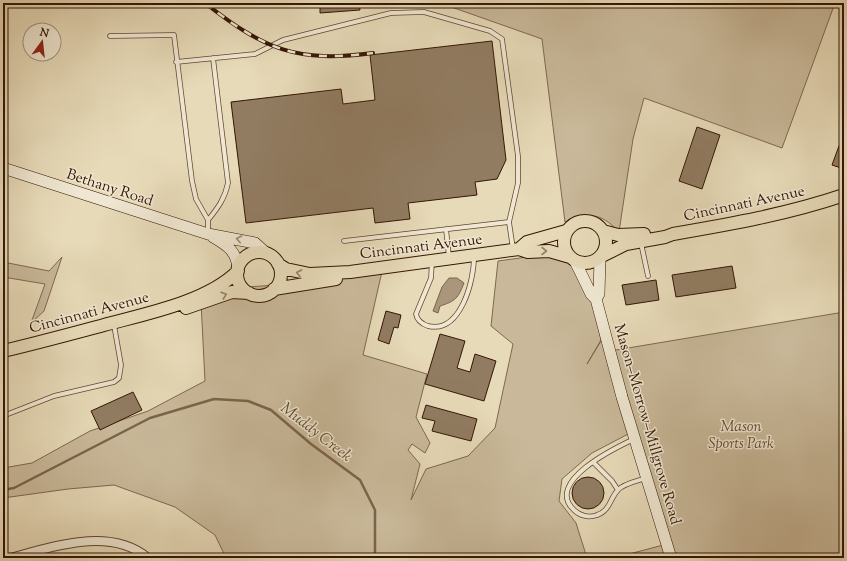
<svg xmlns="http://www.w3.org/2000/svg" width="847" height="561" font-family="'Sorts Mill Goudy',serif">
  <rect width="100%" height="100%" fill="#e7dab8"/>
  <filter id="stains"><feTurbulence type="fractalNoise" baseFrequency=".005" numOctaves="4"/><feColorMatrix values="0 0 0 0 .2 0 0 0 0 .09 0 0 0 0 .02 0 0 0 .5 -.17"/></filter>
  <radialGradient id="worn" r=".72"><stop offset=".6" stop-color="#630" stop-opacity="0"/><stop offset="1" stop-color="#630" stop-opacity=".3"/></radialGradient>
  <path fill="#c9b99a" stroke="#7e6850" d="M440,3H835L782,148L644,98L633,139L619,232C599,211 590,214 565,222L542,39Z
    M542,255L568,263L576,270L594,302L601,340L587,364L601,341L610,351L844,312V558H614L667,544L632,432L592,453L562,479L559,501L576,523L587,558H226L215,535L175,507L114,485L68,489L3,498V468L32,463L90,431L148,411L205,381L201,302L248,287L289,284L383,267L363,355L427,374L416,417L430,443L425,453L412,444L408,450L420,464L411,500L426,469L468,456L495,428L513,344L491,326L498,261Z
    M62,257L44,311L31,323L45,284L3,277V262L49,271Z"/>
  <path fill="#aa977b" stroke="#7b634c" d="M449,278H457L464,283C458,298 456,301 440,306L438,313L433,311L442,287Z"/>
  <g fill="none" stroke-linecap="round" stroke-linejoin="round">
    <path stroke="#7b634c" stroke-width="2.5" d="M3,490L14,488L150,418L214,399L248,401L271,410L311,444L360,480L375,510V558"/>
  </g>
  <path fill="#917c62" stroke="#341605" d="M320,3H359L360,10L320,13Z
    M492,41L506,160L497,179L475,182L477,195L408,203L410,219L375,223L373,208L246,223L231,102L341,89L343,104L375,100L370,55Z
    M697,127L720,135L702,189L679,181Z
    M843,135H844V169L832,165Z
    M732,266L736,288L676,297L672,275Z
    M656,280L659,300L626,305L622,285Z
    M386,311L401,315L398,328L394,327L389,344L378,340Z
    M440,334L465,341L457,368L470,372L475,354L496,361L484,401L425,384Z
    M133,392L142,410L100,430L91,411Z
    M426,405L477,419L471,441L432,431L435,421L422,418Z
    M572 493a16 16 0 1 1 32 0a16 16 0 1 1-32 0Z"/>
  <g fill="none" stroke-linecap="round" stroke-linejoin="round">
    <g stroke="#614732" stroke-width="5.5">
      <path id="lane" d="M110,36L174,35L192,181L196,199L208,220V234
        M176,62L255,54L283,40L391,13L424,12L490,31L502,39L518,156V183L509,222
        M208,220C218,208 225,198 228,183L213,58
        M446,229L449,257
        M344,241L509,222L513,249
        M641,243L648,276
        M432,261L431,278L416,314C417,320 422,324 428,326C461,334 474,280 474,257
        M3,416L54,396L114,382L119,378L121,365L114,325
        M634,439C615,448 544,482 574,510C580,516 589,518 597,515C610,511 610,498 618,490C624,483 638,481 646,478
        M593,462L612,481L618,490"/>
    </g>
    <g stroke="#614732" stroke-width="10">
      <path id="street" d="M10,558C52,547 110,526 148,558"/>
    </g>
    <g stroke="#341605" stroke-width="12">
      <path id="secondary" d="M3,168L208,234L255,243L267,254
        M213,237C227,245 236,251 238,267
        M575,261L591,294L596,299L622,397L671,558
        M596,299L599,294L600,258"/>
    </g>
    <g stroke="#341605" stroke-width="14">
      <path id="primary" d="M564 242a21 21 0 1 1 42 0a21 21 0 1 1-42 0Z
        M603,231L618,235L644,234
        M519,249L527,242L566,231
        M237 274a22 22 0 1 1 44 0a22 22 0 1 1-44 0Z
        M602,256L626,244L665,237L673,234C731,224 788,214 844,195
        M278,264L286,269L310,274L350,272L519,249L528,252L549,251L570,257
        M274,289L336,279
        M186,308L232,292L249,293
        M3,351C37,343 70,334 104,325C145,314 207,302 238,271"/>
    </g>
    <use href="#lane" stroke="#efe7d1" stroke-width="4"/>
    <use href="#street" stroke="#efe7d1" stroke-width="8"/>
    <use href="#secondary" stroke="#efe7d1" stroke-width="11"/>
    <use href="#primary" stroke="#e7dab8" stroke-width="12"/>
    <g stroke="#341605" stroke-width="4">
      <path id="rail" d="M205,3C265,50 297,63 373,53"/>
    </g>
    <use href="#rail" stroke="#efe7d1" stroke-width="2.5" stroke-dasharray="8" stroke-linecap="butt"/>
  </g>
  <defs><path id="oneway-chevron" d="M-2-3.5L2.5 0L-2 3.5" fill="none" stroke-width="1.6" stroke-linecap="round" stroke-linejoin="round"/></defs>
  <use stroke="#9b8975" href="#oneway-chevron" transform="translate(239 239) rotate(-168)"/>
  <g stroke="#968267">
    <use href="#oneway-chevron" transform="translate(544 251)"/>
    <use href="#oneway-chevron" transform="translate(299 273) rotate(-169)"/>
    <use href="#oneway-chevron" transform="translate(224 295) rotate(-19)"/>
  </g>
  <g text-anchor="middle" stroke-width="3" stroke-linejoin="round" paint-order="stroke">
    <g font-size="15" fill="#341605" stroke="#efe7d1">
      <text transform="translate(110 187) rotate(18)" y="5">Bethany Road</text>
      <text transform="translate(744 203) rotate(-12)" y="5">Cincinnati Avenue</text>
      <text transform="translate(421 246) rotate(-7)" y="5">Cincinnati Avenue</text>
      <text transform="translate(89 312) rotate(-15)" y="5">Cincinnati Avenue</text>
      <text transform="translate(648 424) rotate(74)" y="5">Mason–Morrow–Millgrove Road</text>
    </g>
    <g font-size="15" font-style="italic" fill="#614732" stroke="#efe7d1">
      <text x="741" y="431">Mason<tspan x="741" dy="17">Sports Park</tspan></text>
    </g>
    <g font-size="16" font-style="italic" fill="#634a34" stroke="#efe7d1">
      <text transform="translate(317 431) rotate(38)" y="6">Muddy Creek</text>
    </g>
  </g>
  <rect width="847" height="561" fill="none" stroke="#e7dab8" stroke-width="16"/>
  <rect x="4" y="4" width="839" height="553" fill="none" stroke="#341605" stroke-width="2"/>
  <rect x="8" y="8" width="831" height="545" fill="none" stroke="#341605"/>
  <g transform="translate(42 42) rotate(15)"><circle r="19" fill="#efe7d1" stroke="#a4937f"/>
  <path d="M0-3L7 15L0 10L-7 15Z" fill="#8f2418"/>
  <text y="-6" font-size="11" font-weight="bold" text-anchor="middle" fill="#341605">N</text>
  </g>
  <rect width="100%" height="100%" filter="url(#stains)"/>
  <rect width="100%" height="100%" fill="url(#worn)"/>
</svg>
